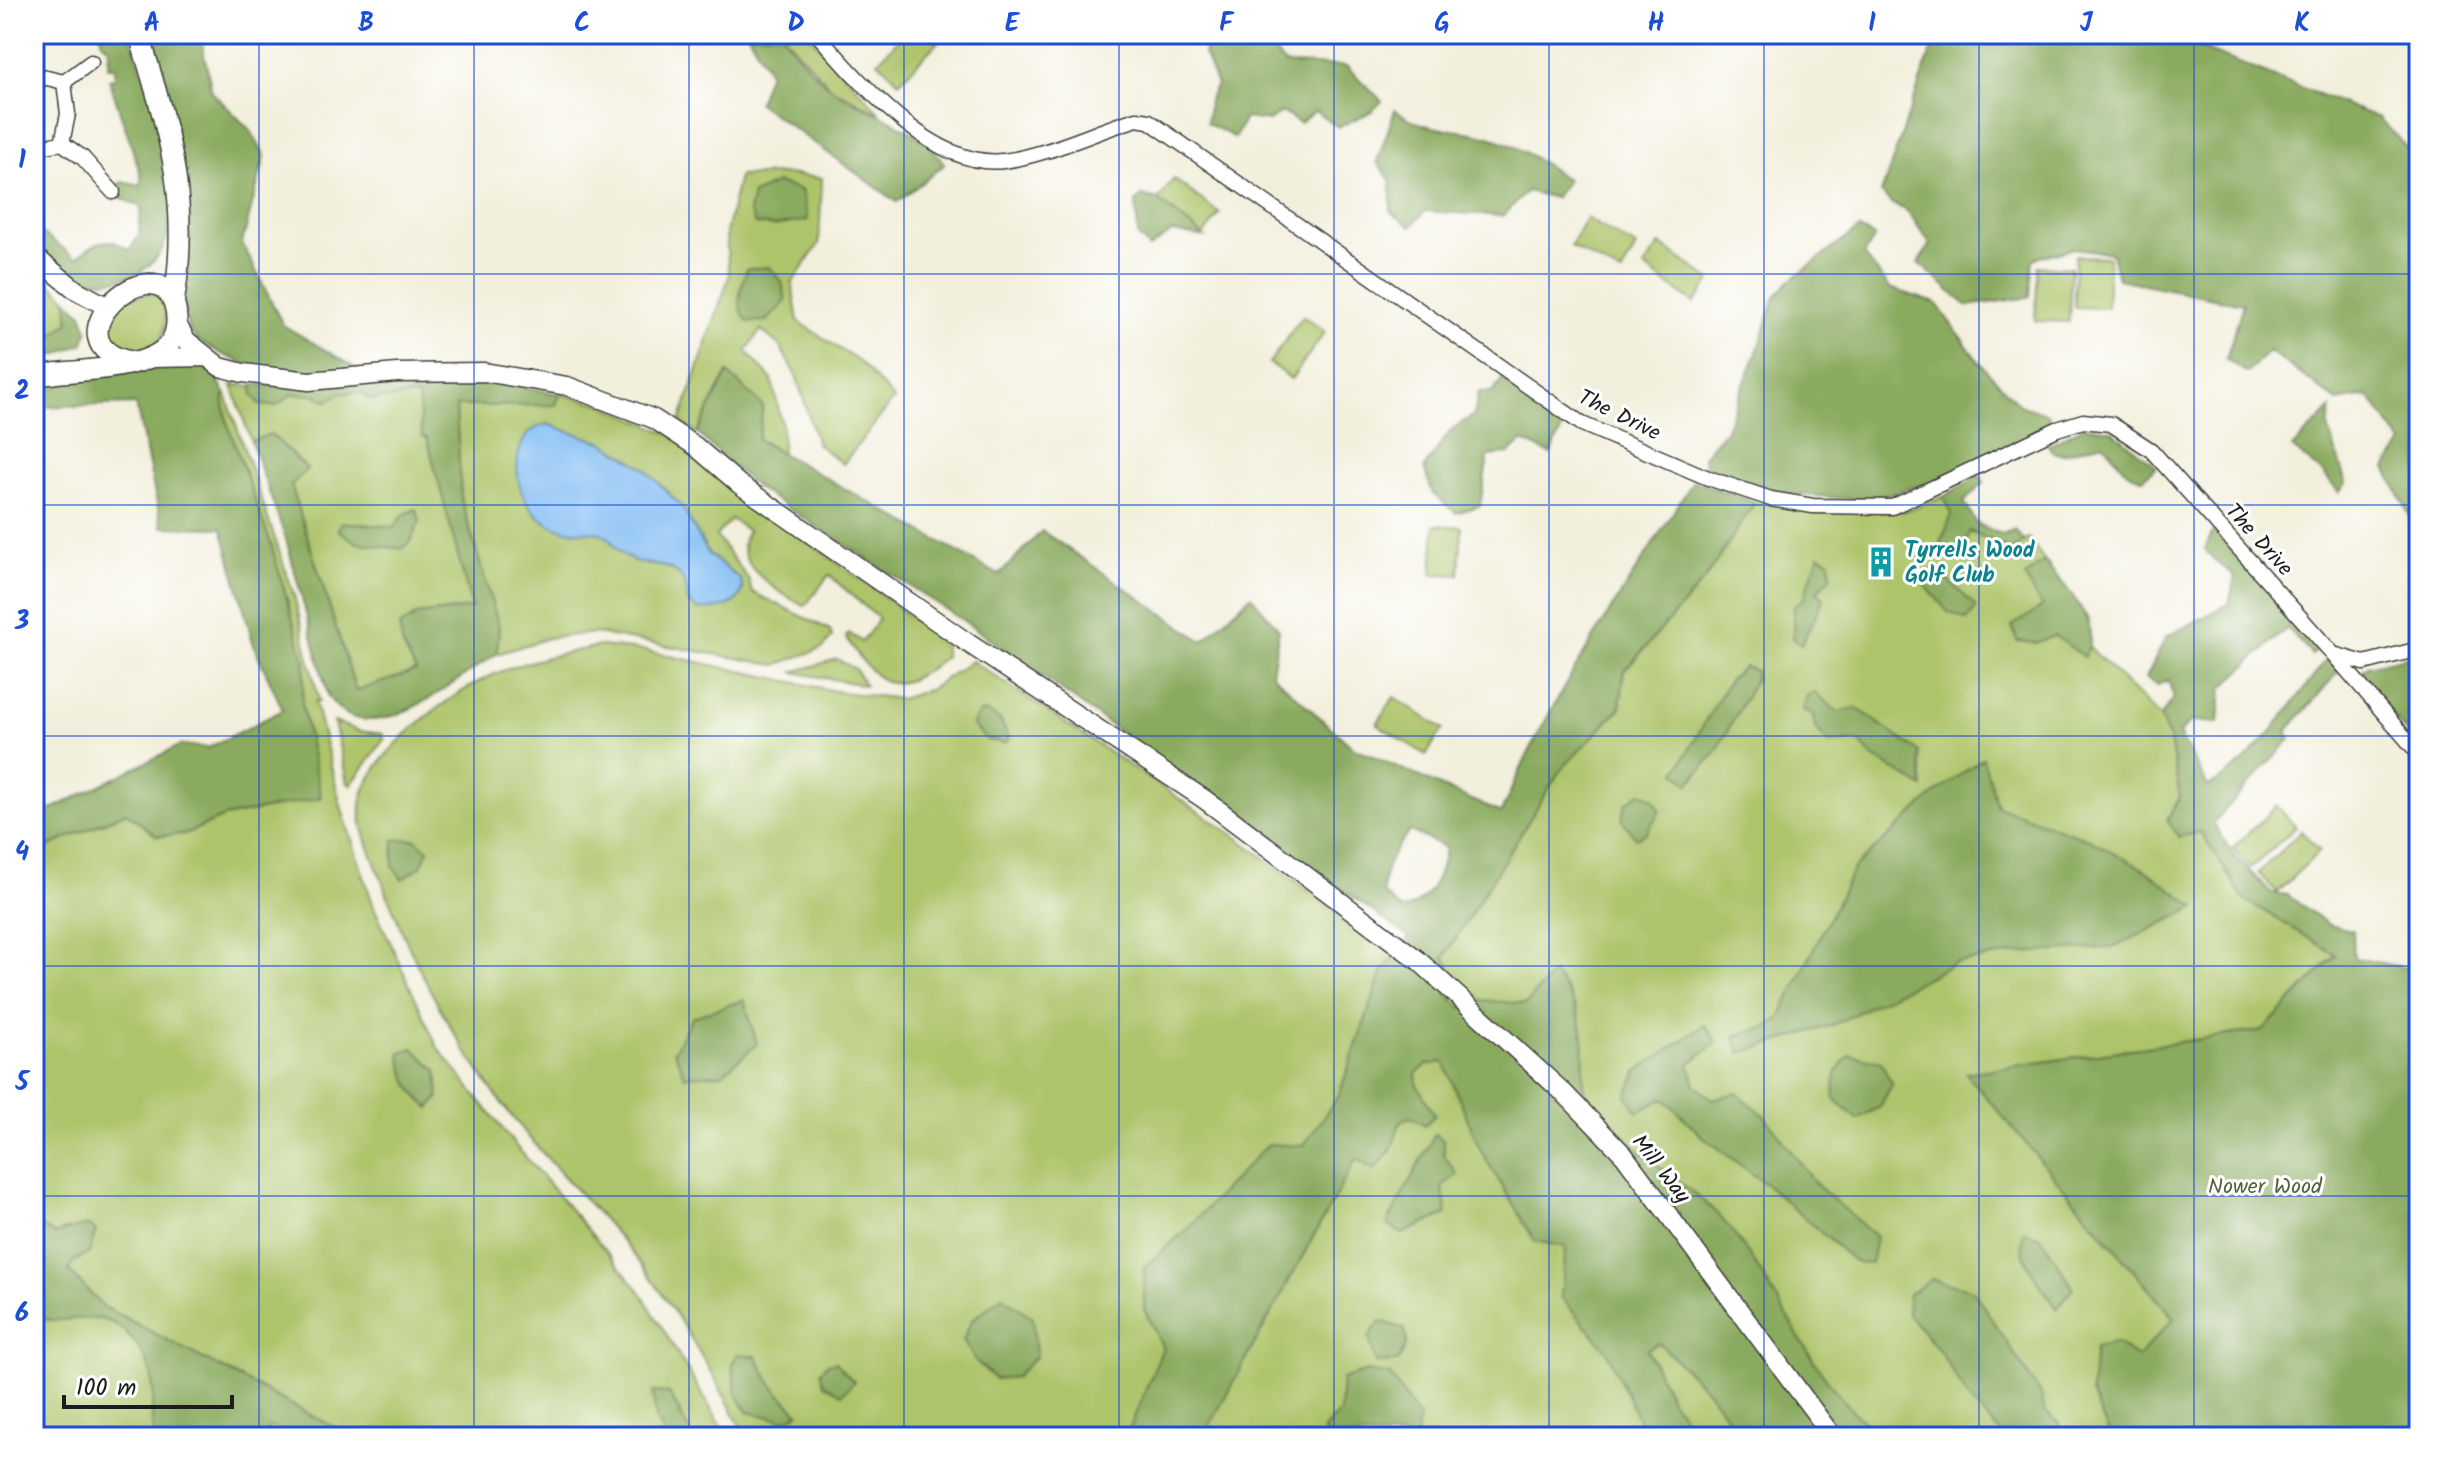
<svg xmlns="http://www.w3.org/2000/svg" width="2453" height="1471" font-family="Kalam,sans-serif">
  <rect width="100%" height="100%" fill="#fff"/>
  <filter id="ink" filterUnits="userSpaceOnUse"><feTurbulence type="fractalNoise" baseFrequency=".0125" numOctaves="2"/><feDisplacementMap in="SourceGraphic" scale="16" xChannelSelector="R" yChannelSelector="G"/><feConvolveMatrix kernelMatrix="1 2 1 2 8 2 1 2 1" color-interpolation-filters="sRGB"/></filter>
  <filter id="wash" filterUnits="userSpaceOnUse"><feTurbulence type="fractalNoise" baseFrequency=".006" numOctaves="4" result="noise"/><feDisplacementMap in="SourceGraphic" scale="32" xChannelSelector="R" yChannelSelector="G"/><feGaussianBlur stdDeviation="1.8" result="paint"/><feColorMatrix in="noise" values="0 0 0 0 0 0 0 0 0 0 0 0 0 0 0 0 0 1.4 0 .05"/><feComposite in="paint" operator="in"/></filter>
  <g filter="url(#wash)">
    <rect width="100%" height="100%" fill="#f2efdc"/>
    <path fill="#adc46a" stroke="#647043" stroke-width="2" fill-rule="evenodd" d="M782,34H808L880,113L832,89Z
      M904,34H931L939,41L899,82L878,61Z
      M785,174L822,178L819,244L792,283L798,321L862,364L894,399L843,464L817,444L797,378L780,346L761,330L746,351L772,380L782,425V453L758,439L727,373L697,433L680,422L729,277L726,233L739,176Z
      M1174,179L1220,214L1203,235L1158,200Z
      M1586,218L1636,247L1621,274L1571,246Z
      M1660,244L1711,280L1694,303L1644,267Z
      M2075,256L2109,257L2107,308L2074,307Z
      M2038,266L2071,268L2069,322L2035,321Z
      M34,268L67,299L69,322L50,338L34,341Z
      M143,294H156L165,299C169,344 156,359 111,344L110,318L124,301Z
      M1303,316L1325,332L1291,379L1269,363Z
      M417,379L427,438L472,608L417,615L403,646L416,671L356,691L291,485L306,469L271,435L251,441L232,385L294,387Z
      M560,394L601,404L670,434L741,495L872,587L945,645V657C895,698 879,689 846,637L849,633L862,642L879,619L829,575L805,606C782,595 727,562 748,531L731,519L716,536L749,580L752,592L830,630L832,637L823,648L776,665L594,633L548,638L497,654L499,627L461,499L456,406L555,405ZM547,424L604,443L644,468L683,508L709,554L741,580L743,589L688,602C685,551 651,576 622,554C613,548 611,536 600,533C586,530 571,533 557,527C517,512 511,469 527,434Z
      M226,395L294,595L319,701L315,702L342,810L374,907L438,1048L517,1147L640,1291L728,1437H353L102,1306L69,1271L73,1262L67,1229L54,1234L34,1223V853L127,812L157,836L185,834L224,817L321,797L302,704L304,662L272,547L227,422L223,398Z
      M1943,497L1959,527L2012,551L2028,538L2089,620L2090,648L2160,717L2170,740L2180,798L2244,899L2336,954L2263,1030L1968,1074L2174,1319L2138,1358L2115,1343L2091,1393L2111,1437H1203L1446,994L1458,981L1444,958L1559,771L1620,709L1624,672L1705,579L1755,502L1801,510L1905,511Z
      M1435,525L1462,527L1459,575L1432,574Z
      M600,646L641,650L840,692L901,699L930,689L972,661L1234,835L1395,955L1382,973L1339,1095L1303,1147L1186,1230L1145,1267L1144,1309L1163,1348L1126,1437H746C716,1378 682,1320 643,1267C608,1220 565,1180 527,1135C463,1058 416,975 382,880C373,857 356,824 362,799C372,751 452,692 495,674C528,660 565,653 600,646Z
      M837,659L855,669L865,685L793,672Z
      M1394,697L1443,729L1426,755L1377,724Z
      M334,722L359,731L383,734L384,739L351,785L347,782Z
      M2277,806L2296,827L2251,868L2232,848Z
      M2301,831L2320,851L2277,892L2258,873Z
      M34,1315C55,1326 78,1315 101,1319C130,1326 152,1359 153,1388C154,1405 149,1421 155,1437H34Z"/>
    <path fill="#8aaa5e" stroke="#53633d" stroke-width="2" fill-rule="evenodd" d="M100,34H130C148,93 215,252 127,277C86,289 64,273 34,247V227L76,258C95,242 107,234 129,250L139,236L141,207L115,195L116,185L123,182L141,186V175L109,79L115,78V67H108L109,48L102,42Z
      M145,34H200L212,92L251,131L265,156L242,243L283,325L359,370C308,372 256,376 211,348C199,341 190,337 187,323C179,286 191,249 189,212C185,151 163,93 145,34Z
      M748,34H782C795,52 815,77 833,89C862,110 930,131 944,165L897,202L758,103L769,72Z
      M1213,34H1258L1285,64L1346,66L1382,101L1371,112L1338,127L1315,111L1300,123L1281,112L1269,121L1245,118L1235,138L1207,123L1209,100L1217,85L1204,53Z
      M1937,34H2165L2379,118L2419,161V534L2386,468L2403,443L2368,396L2337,401L2269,351L2247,373L2226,359L2243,304L2118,279L2112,253L2073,248L2033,259L2030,297L1967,306L1919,263L1930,243L1906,210L1892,204L1881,193Z
      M1395,110C1430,134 1447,126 1485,136C1516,143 1542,163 1568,180L1555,198L1527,191L1503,216L1425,211L1411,227L1391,212V181L1377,162Z
      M777,183L801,190L808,220L775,226L755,224L749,211L753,194Z
      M1142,196L1158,200L1205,237L1172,232L1149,248L1138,236L1136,201Z
      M1859,229L1875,237L1864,255L1890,288L1936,303L1979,362L2019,405L2048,414L2052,425L1937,481L1867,500L1780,493L1706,467L1703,456L1725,431L1761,342L1774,299L1788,282Z
      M769,267L782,282L786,301L767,321L748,322C734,305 740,289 747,269Z
      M67,299L82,314L88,330L83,344L34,363V341L50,338L69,322Z
      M184,363L211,367L226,395L223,398L227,422L272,547L305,662L302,704L321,798L224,817L185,834L157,836L126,812L34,853V818L181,745L208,748L283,710L254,646L222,528L162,527L136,404L34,407V386Z
      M728,373L763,406L758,440L999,575L1042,531L1203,641L1251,596L1279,629L1272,674L1352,747L1501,813C1551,694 1625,590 1693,481L1755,502L1705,579L1624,672L1620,708L1559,772L1444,957L1458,981L1446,994L1462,1008L1482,1000L1526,1004L1553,973C1589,1016 1583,1038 1584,1091C1598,1108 1613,1126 1629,1141C1657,1168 1693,1188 1719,1216C1782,1285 1805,1380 1883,1437H1742L1706,1389L1659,1343L1647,1349L1672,1401L1698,1437H1646L1607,1351L1561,1297L1566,1247L1535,1241L1480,1149L1444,1062L1427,1065L1416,1074L1417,1085L1435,1115L1425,1125L1411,1117L1401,1120L1391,1150L1374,1170L1356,1159L1203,1437H1126L1163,1348L1144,1309V1267L1186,1230L1268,1144L1303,1146L1339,1095L1382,973L1409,937L964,621L757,488L697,433ZM1410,831L1445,847C1442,874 1430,903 1402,910L1383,893C1383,866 1393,850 1410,831Z
      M417,379H483L560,394L556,405L456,406L461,499L499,627L497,654C455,678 368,760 328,696L287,542L251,441L271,434L307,469L291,485L356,691L416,671L403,646L399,627L417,615L472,608L427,438L422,436L418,396L369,400L364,393H341L327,401L315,395L292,394L276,406L260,405L252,394L253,384L294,387Z
      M1502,379L1565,422L1551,454L1523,441L1508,454L1488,456L1480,506L1456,513L1433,494L1424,468L1451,430L1474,415L1479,392H1493Z
      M2331,408L2328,427L2346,483L2339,493L2323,473L2292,448Z
      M2084,426L2111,430L2156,466L2143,479L2127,472L2103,443L2062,454L2052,452L2048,445Z
      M1979,475L1984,482L1964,502L1977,524L2003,535L2015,530L2024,541L2012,551L1970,531L1964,550L1954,555L1941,543L1952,514L1943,497Z
      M416,509L420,521L411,541L402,549L357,543L338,530L342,522L394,527L403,515Z
      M2213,531L2219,532L2319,646L2312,655L2287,628L2222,688L2219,723L2191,721L2179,734L2208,786C2253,766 2296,698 2327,659L2339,671L2287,731L2291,739L2213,823L2234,856L2272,893L2287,895L2329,925L2353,930L2354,958L2419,970V1437H2111L2091,1393L2095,1347L2115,1343L2138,1357L2174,1318L1966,1073L2263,1030L2336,955L2244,899L2201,832L2179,837L2167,820L2180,797L2170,740L2160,717L2174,698L2168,680L2157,685L2146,678L2166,637L2229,604L2235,577C2225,566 2213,562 2205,549Z
      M1819,555L1830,561L1831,577L1817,591L1824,598L1801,645L1793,638L1794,606L1803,599Z
      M2044,561C2064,587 2106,623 2084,657L2055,636L2035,643L2017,641L2012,626L2042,607L2025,577Z
      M1936,570L1977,607L1967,620L1948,612L1925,585Z
      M2419,654V747L2358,675L2368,666Z
      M1744,667L1756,671L1754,682L1716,752L1689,784L1676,772L1730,679Z
      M1814,692L1838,712L1857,708L1919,752L1923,787L1873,757L1858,740L1829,743L1815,728L1813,714L1803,710L1807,696Z
      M987,712L1000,720L1009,737L1006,743L987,740L972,725L979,713Z
      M1983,758L1997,806L2091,840L2145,870L2196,907L2115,947L2020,953L1955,963L1833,1025L1740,1053L1735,1036L1767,1027L1779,1019L1854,868L1937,792Z
      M1641,792L1654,799L1660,811L1646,833L1636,838L1622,820L1626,803Z
      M415,839L428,850L421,866L402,879L393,867L394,840Z
      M744,1000L757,1044L722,1074L685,1076L674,1051L692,1017Z
      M1705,1025L1717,1042L1689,1064L1695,1085L1712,1099L1737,1093L1763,1114L1817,1185L1876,1237L1871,1264L1856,1263L1767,1185L1702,1136L1664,1098L1638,1112L1627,1096L1637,1071Z
      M413,1048L437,1071L439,1097L430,1108C410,1093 404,1078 400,1053Z
      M1851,1055L1881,1062L1892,1084L1880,1107L1857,1119L1835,1099C1833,1079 1835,1068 1851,1055Z
      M1435,1134L1444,1141V1155L1457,1174L1442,1187L1447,1214L1402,1234L1387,1224Z
      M34,1223L54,1234L86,1225L96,1230L89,1253L73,1262L69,1271L102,1306L353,1437H286L285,1433L270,1428L262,1437H155C149,1421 154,1405 153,1388C152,1359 130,1326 101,1319C78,1315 55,1326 34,1315Z
      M2024,1231L2042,1238L2073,1287L2057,1309C2043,1286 2015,1259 2024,1231Z
      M1931,1279L1973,1290L2042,1396L2044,1411L2059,1423L2057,1437H2005L1971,1402L1941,1353L1907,1313L1909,1294Z
      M1002,1296L1033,1318L1036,1356L1016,1377L995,1379L974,1359L963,1340L972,1320Z
      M1380,1321L1405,1329L1407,1343L1398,1362L1376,1363L1369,1337Z
      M738,1354L756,1356L773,1387L799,1413L785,1420L747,1412L737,1394L732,1363Z
      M836,1362L854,1382L842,1394L824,1384L820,1372L827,1364Z
      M1367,1371L1390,1375L1419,1418L1417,1437H1329L1323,1430L1340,1412L1342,1379Z
      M653,1392L669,1393L693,1437H667L656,1419Z"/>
    <path fill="#80bcf3" stroke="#4e6c88" stroke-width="2" d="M547,424L604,443L644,468L683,508L708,554L741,580C748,607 717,610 697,609L688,602C685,551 651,575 622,554C614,548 611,536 600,533C586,530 571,533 558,528C527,516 512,483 519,452C523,436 531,428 547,424Z"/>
  </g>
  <g filter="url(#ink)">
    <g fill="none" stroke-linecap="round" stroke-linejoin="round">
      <g stroke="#3c3c39" stroke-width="17">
        <path id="minor" d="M817,34C859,81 933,169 1003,161C1049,155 1093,132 1137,119L1149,121L1582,424L1708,478L1771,499L1813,506L1892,507L2057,429L2083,421L2111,424L2151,450L2333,654L2364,663L2419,649
          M34,75L64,82
          M62,143L83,158L113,192
          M34,148L62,143L68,114L64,82L91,62
          M2333,654L2419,754"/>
      </g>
      <g stroke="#3c3c39" stroke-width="21">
        <path id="major" d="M34,256L76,290L106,306
          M177,324L186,340L220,367L243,373L309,381L397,373L484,372L567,386L654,419L695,446L739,484L968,643L1204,799L1418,960L1565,1094L1624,1155L1833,1437
          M150,358L207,357"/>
      </g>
      <g stroke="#3c3c39" stroke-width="23">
        <path id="highway" d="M139,34C168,131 191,198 174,301
          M34,376C68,369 147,373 169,344C178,333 178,316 174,303C153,242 42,345 133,362"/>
      </g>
      <use href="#minor" stroke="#fff" stroke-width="14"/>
      <use href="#major" stroke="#fff" stroke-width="18"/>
      <use href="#highway" stroke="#fff" stroke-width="20"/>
    </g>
  </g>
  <path fill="none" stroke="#1d4ed8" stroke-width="2" stroke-opacity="0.55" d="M259,34V1437M474,34V1437M689,34V1437M904,34V1437M1119,34V1437M1334,34V1437M1549,34V1437M1764,34V1437M1979,34V1437M2194,34V1437M34,274H2419M34,505H2419M34,736H2419M34,966H2419M34,1196H2419"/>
  <defs>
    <g id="building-bare" transform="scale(2.4)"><path d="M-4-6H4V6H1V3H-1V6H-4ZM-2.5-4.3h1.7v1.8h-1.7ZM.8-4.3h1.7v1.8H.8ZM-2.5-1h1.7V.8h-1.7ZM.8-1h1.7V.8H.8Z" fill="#0f9aa8" stroke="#fff" stroke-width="2.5" paint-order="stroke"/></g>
  </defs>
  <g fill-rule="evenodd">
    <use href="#building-bare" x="1881" y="562"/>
  </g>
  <g text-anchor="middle" stroke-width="6" stroke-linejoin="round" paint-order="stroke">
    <g font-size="22" fill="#1c1c1c" stroke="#fff">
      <text transform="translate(1620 414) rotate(26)" y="8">The Drive</text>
      <text transform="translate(2260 539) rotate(48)" y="8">The Drive</text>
      <text transform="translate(1662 1168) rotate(52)" y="8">Mill Way</text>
    </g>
    <g font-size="22" font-weight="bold" fill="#0d838f" stroke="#fff" text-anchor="start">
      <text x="1905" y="557">Tyrrells Wood<tspan x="1905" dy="25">Golf Club</tspan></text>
    </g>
    <g font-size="22" fill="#565f3b" stroke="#fff">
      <text x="2265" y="1193">Nower Wood</text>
    </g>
  </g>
  <rect width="2453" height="1471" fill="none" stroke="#fff" stroke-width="88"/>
  <path d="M64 1395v12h168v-12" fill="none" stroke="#1c1c1c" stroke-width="4"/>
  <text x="76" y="1395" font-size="24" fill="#1c1c1c" stroke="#ffffff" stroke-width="6" paint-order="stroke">100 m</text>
  <rect x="44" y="44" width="2365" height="1383" fill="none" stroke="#1d4ed8" stroke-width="3"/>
  <g font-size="26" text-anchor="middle" font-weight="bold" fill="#1d4ed8">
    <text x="152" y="31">A</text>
    <text x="366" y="31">B</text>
    <text x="582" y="31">C</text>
    <text x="796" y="31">D</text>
    <text x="1012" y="31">E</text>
    <text x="1226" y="31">F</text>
    <text x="1442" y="31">G</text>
    <text x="1656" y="31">H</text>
    <text x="1872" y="31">I</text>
    <text x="2086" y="31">J</text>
    <text x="2302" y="31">K</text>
    <text x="22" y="168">1</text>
    <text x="22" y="399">2</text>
    <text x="22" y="629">3</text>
    <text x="22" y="860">4</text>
    <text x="22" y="1090">5</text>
    <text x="22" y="1321">6</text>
  </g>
</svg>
